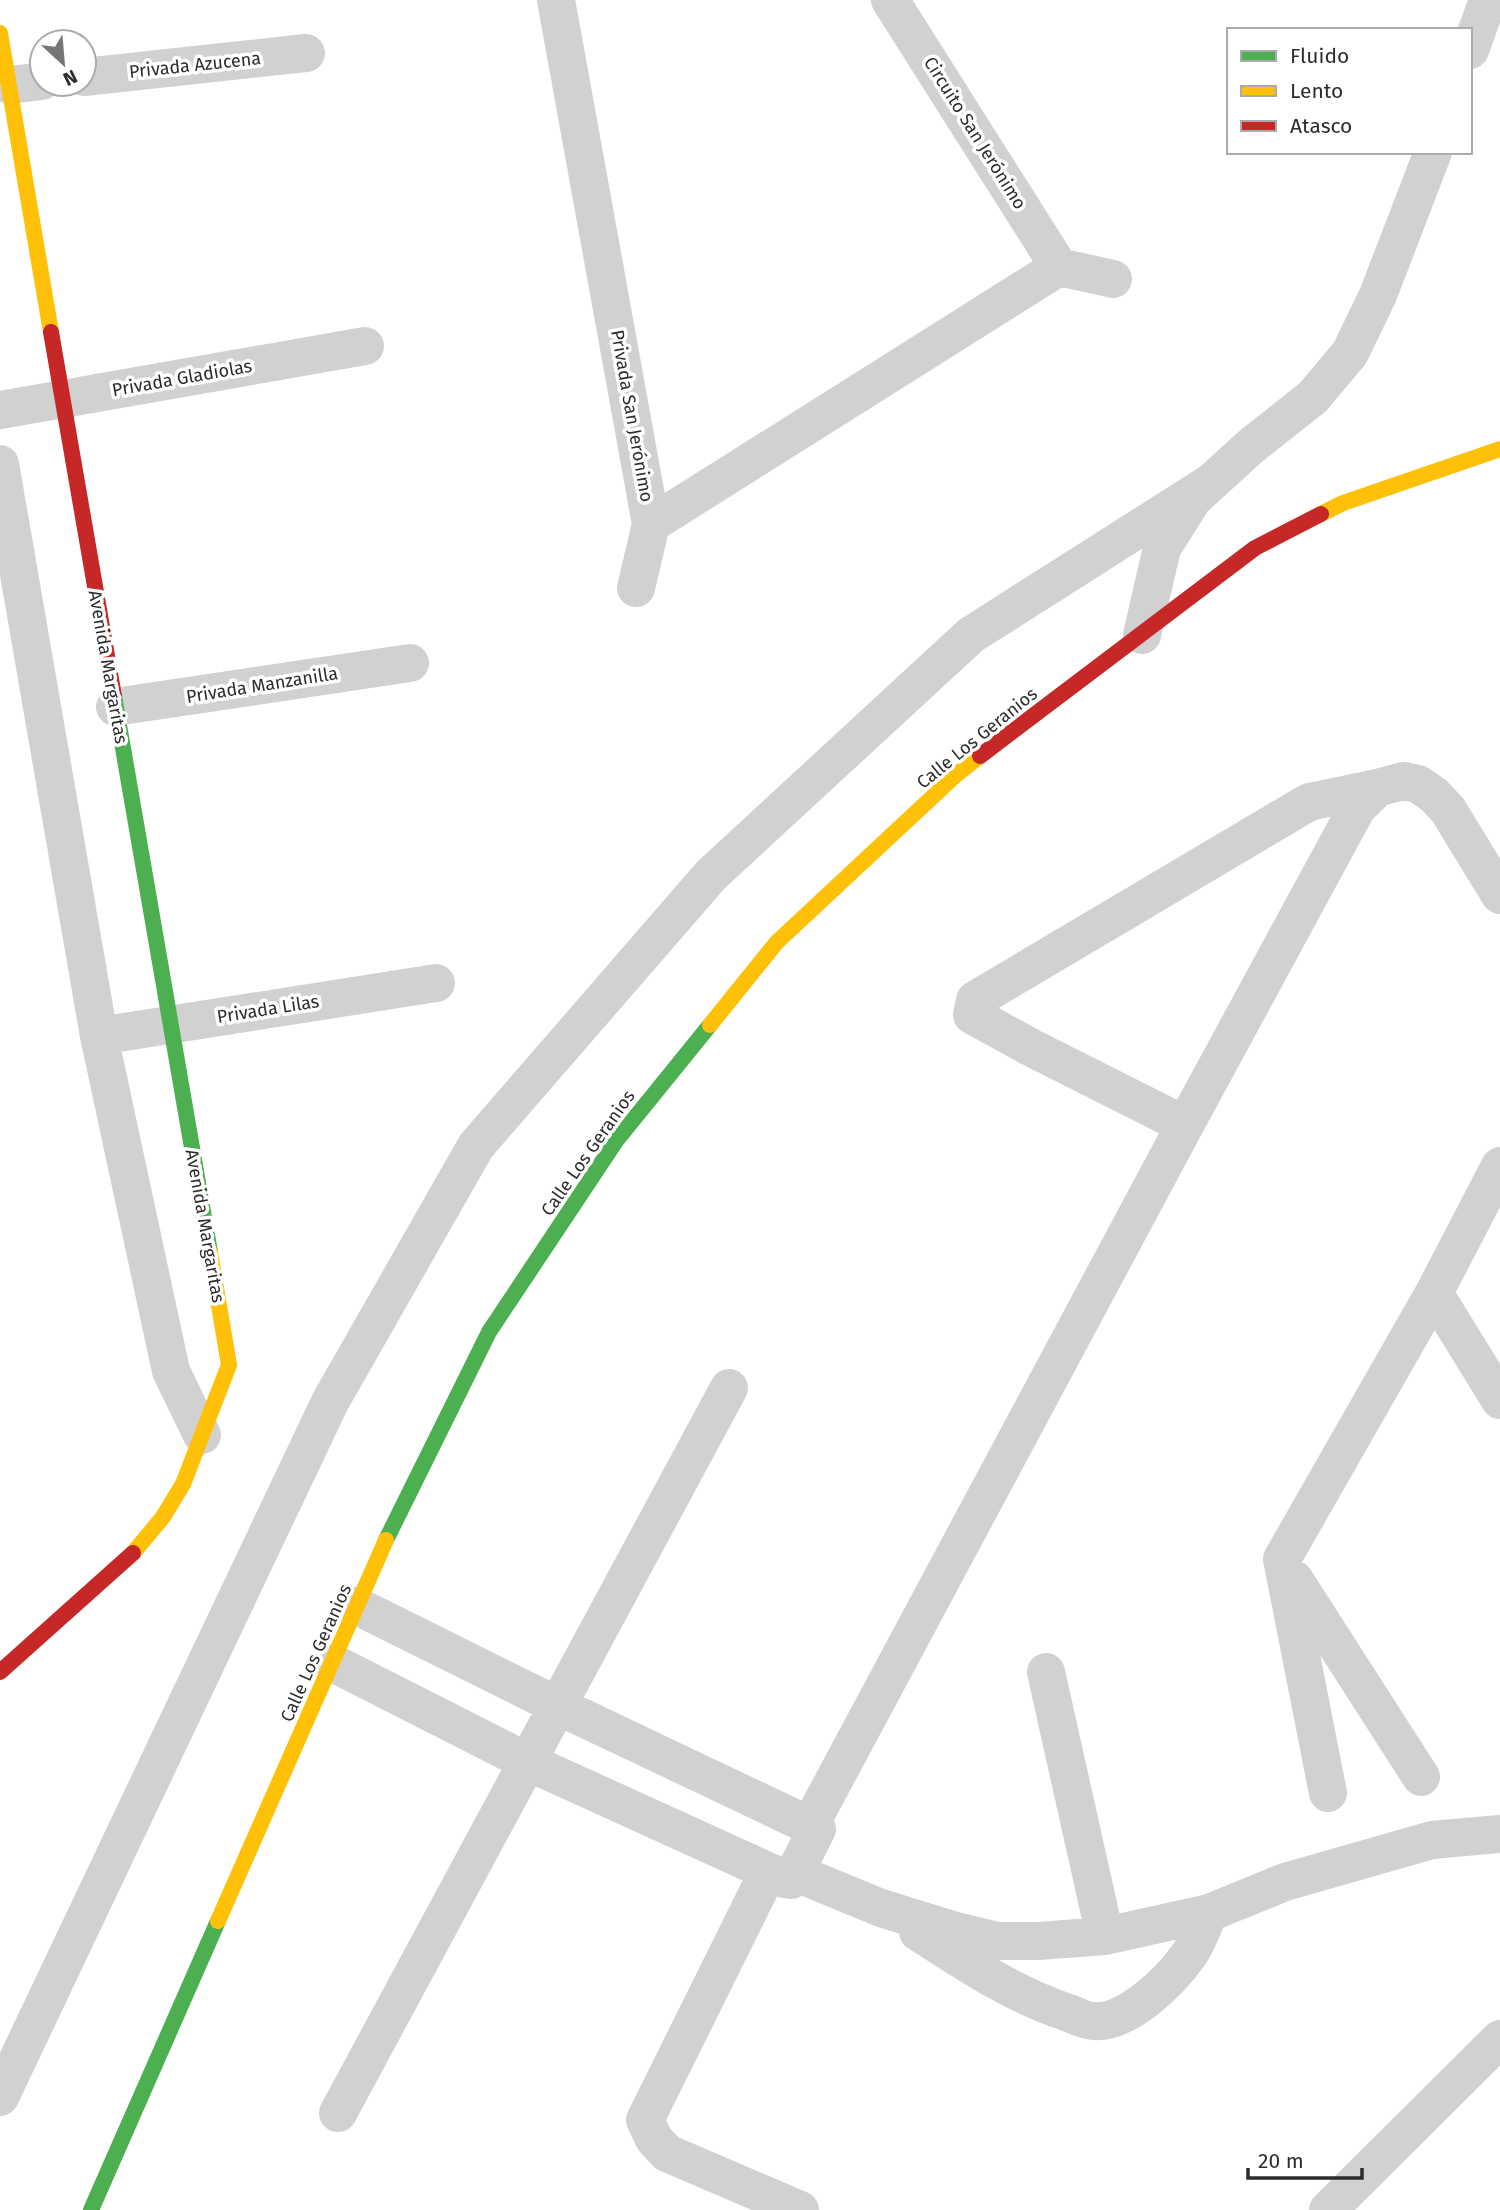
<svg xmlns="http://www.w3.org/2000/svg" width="1500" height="2210" font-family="'Fira Sans',sans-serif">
  <rect width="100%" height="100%" fill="#fff"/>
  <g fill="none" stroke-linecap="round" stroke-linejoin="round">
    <path stroke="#d1d1d1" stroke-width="38" d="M556,0L651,524L1059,267
      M890,0L1059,267
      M1470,50L1488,0
      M84,77L306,53
      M10,85L42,81
      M1059,267L1113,279
      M0,410L365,346
      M0,464L99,1036L171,1371L202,1435
      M636,588L651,524
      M1142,635L1162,548L1193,499L1250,447L1313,397L1350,353L1378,295L1433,152
      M115,707L410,663
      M99,1036L436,983
      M1185,1125L1030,1047L972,1015L975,1000L1309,802L1377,788
      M1434,1293L1500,1400
      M1294,1579L1421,1777
      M333,1663L528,1762L785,1879L791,1880L817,1829L558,1706L357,1606
      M1046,1672L1105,1936
      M1328,1793L1282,1559L1434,1293L1500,1166
      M810,1825L1185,1125L1357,808L1377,788L1403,781L1418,784L1434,795L1448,810L1500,895
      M768,1872L645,2120L654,2139L667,2153L800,2210
      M796,1873L881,1908L952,1930L997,1941H1038L1105,1936L1209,1913L1285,1882L1432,1840L1500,1834
      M918,1932C965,1962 1015,1996 1069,2013C1076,2016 1086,2021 1094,2021C1127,2024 1170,1981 1188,1956C1197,1944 1203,1926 1209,1913
      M0,2097L330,1402L476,1146L711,875L971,635L1210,483
      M338,2113L729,1388
      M1328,2210L1500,2039"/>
    <path stroke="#4caf50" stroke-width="16" d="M114,696L210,1252
      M386,1540L489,1332L616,1141L710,1025
      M91,2210L218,1921"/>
    <path stroke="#ffc107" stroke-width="16" d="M0,33L51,332
      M1321,514L1343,503L1500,449
      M710,1025L777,942L956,775L980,756
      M133,1553L163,1517L183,1484L229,1365L210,1252
      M218,1921L386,1540"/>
    <path stroke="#c62828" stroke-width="16" d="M51,332L114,696
      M980,756L1255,548L1321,514
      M0,1672L133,1553"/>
  </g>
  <g text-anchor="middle" stroke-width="7" stroke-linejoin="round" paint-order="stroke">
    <g font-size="18" fill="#2c2c2c" stroke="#fff">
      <text transform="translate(195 65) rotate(-6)" y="6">Privada Azucena</text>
      <text transform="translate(975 133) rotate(58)" y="6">Circuito San Jerónimo</text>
      <text transform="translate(182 378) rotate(-10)" y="6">Privada Gladiolas</text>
      <text transform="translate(632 416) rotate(80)" y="6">Privada San Jerónimo</text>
      <text transform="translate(108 667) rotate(80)" y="6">Avenida Margaritas</text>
      <text transform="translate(262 685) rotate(-9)" y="6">Privada Manzanilla</text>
      <text transform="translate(977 738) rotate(-39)" y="6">Calle Los Geranios</text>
      <text transform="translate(268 1009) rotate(-9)" y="6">Privada Lilas</text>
      <text transform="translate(588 1153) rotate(-55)" y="6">Calle Los Geranios</text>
      <text transform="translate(205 1226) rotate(80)" y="6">Avenida Margaritas</text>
      <text transform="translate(316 1653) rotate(-66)" y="6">Calle Los Geranios</text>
    </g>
  </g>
  <rect x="1227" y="28" width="245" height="126" fill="#ffffff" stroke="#ababab" stroke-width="2"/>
  <rect x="1241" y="51" width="35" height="10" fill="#4caf50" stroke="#ababab" stroke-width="2"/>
  <text x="1290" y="63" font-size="21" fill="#2c2c2c">Fluido</text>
  <rect x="1241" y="86" width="35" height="10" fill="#ffc107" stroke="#ababab" stroke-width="2"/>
  <text x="1290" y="98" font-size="21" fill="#2c2c2c">Lento</text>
  <rect x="1241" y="121" width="35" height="10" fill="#c62828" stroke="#ababab" stroke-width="2"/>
  <text x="1290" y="133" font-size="21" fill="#2c2c2c">Atasco</text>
  <g transform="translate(63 63) rotate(154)"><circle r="33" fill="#ffffff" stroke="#ababab" stroke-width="2"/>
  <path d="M0-5L12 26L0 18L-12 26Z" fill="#767676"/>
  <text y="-10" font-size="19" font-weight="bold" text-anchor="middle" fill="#2c2c2c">N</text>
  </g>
  <path d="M1248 2168v10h114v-10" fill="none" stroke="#2c2c2c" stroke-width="3.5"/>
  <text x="1258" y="2168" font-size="21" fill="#2c2c2c" stroke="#ffffff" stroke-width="5" paint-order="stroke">20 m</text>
</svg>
